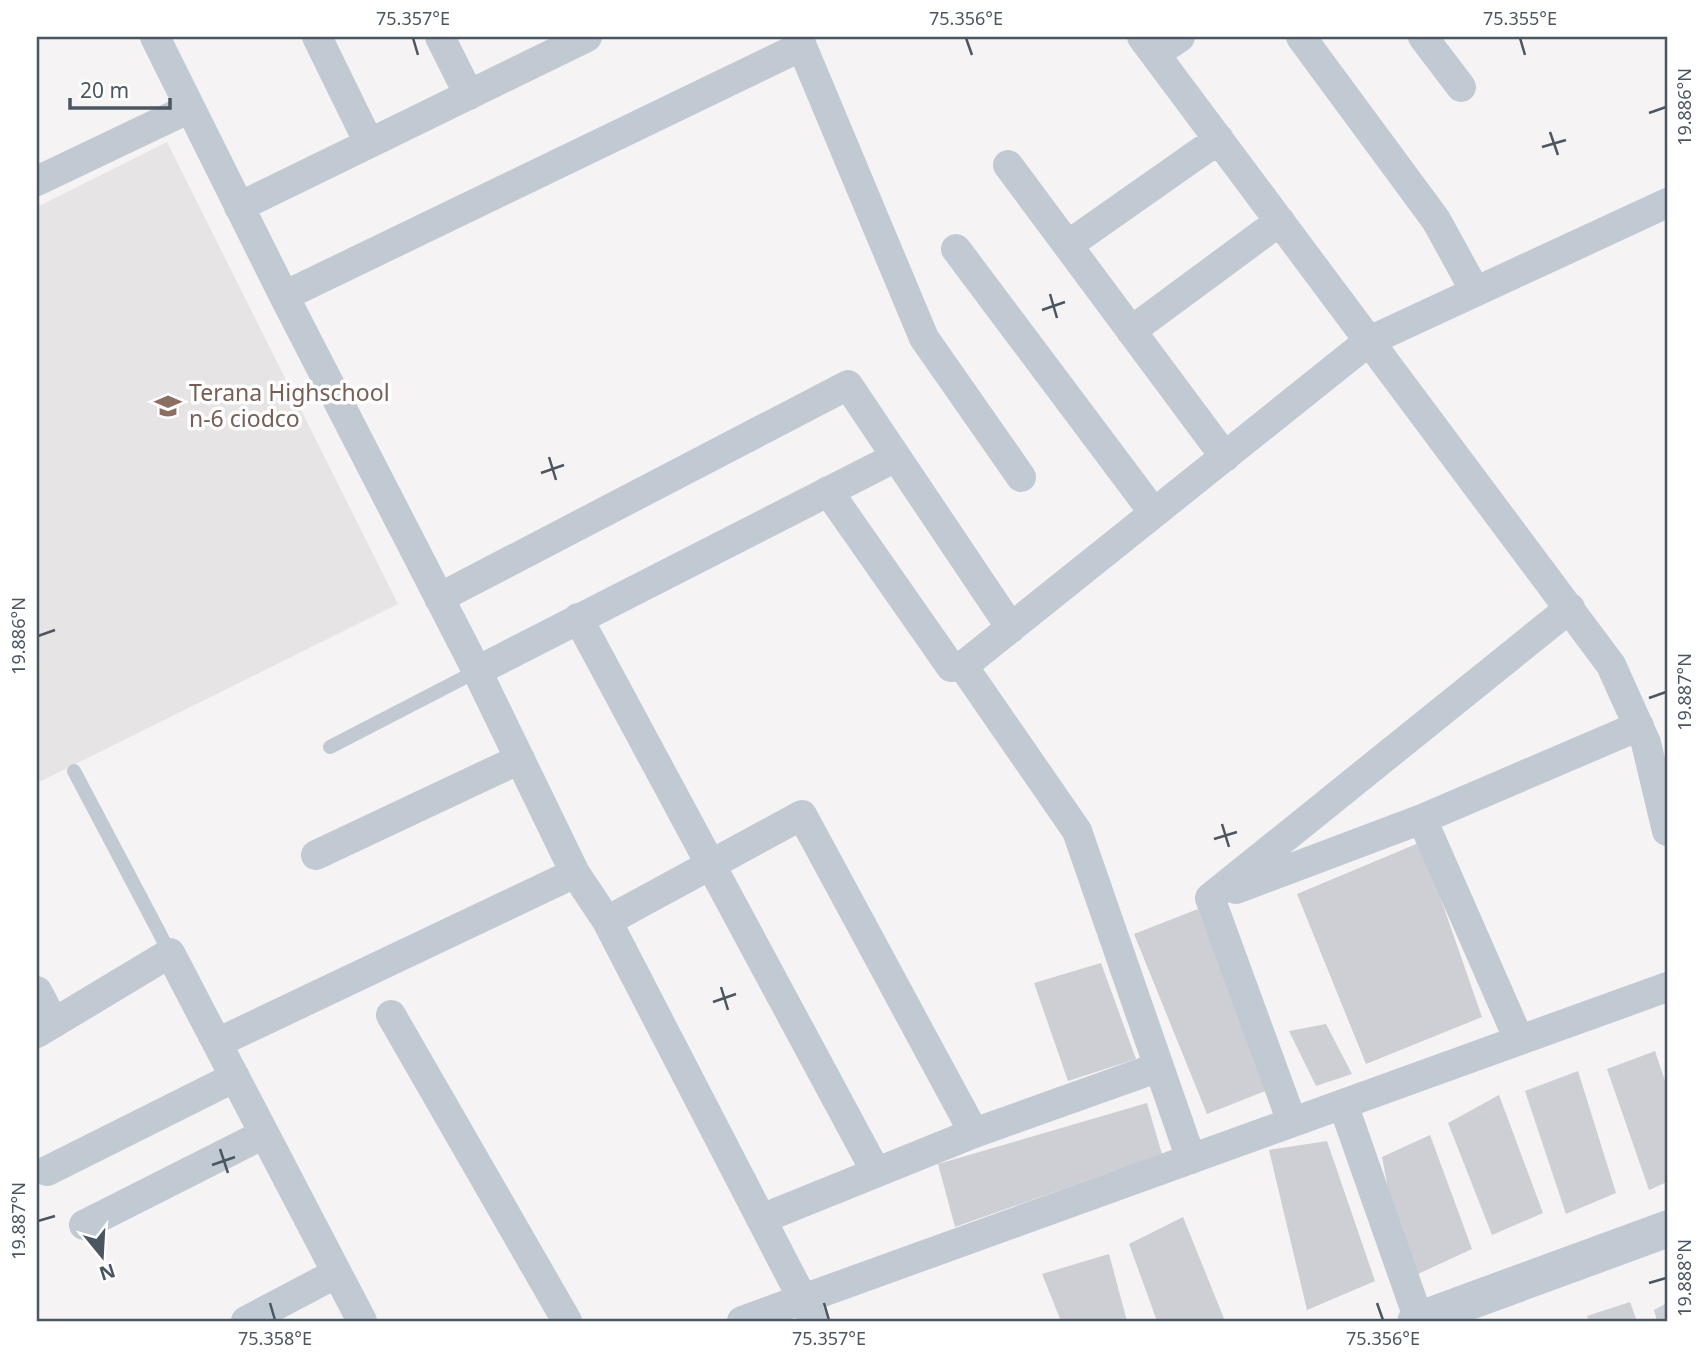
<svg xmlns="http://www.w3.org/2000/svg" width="1704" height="1358" font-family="'Noto Sans',sans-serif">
  <rect width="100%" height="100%" fill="#f5f3f3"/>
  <path fill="#e6e4e5" d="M167,142L398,604L37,783V207Z"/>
  <path fill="#cdcfd5" d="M1421,842L1482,1017L1366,1064L1297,894Z
    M1198,909L1268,1090L1207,1114L1134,934Z
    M1101,963L1136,1059L1068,1081L1034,983Z
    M1326,1024L1352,1074L1316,1086L1289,1031Z
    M1655,1051L1667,1087V1182L1649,1190L1607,1069Z
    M1578,1071L1616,1193L1566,1214L1525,1091Z
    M1499,1095L1543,1213L1492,1235L1448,1123Z
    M1147,1103L1162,1154L955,1227L938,1164Z
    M1430,1135L1472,1249L1405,1280L1382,1157Z
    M1327,1141L1375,1281L1307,1310L1269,1150Z
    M1183,1217L1225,1321H1157L1129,1244Z
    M1109,1254L1127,1321H1061L1042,1274Z
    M1630,1302L1637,1321H1589L1587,1316Z
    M1667,1303V1321H1657L1654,1310Z"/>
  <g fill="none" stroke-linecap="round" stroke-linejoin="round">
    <path stroke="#c1cad2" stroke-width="14" d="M330,747L477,671
      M74,771L170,953"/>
    <path stroke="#c1cad2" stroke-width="30" d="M155,37L284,296L477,671L575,873L607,921L814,1321
      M317,37L369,143
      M440,37L469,95
      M798,37L924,338L1021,477
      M1142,37L1611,665L1646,743L1667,831
      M1301,37L1436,220L1475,291
      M1423,37L1461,87
      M1155,54L1180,37
      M1008,165L1225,457
      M37,181L190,108
      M239,207L587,37
      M1068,245L1219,139
      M956,249L1154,513
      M284,296L802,46
      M1131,331L1280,221
      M828,491L951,667L963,666
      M439,598L848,385L1011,628
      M578,618L876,1172
      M477,671L896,457
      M316,855L520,759
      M1236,889L1422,819
      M607,921L802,815L974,1133
      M37,991L54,1023
      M391,1015L567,1321
      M37,1033L170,953L362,1321
      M1519,1040L1422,819L1639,726
      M217,1043L575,873
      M1343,1104L1419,1320
      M1292,1122L1210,898L1570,608
      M1191,1159L1077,831L963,666L1369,341L1667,203
      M47,1171L235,1077
      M761,1219L974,1133L1159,1067
      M84,1225L264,1134
      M246,1321L337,1273
      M742,1321L1667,987"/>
    <path stroke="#c1cad2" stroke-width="37" d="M1416,1321L1667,1229"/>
  </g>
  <path fill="none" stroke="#4a5661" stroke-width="2.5" d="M413,38L418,55M966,38L972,55M1520,38L1525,55M1649,113L1666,107M1550,132L1558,155M1542,147L1566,140M1050,294L1057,318M1042,310L1065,302M549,457L556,480M541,473L564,465M38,636L55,630M1649,698L1666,692M1222,824L1229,847M1214,839L1237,832M721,987L728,1010M713,1002L736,994M220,1149L228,1173M212,1165L235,1157M38,1221L55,1216M1649,1283L1666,1278M270,1303L275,1320M824,1303L829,1320M1377,1303L1383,1320"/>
  <defs>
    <g id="school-bare" transform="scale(2.1)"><path d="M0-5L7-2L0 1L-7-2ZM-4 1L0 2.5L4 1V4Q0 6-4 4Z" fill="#8d6e63" stroke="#fff" stroke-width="2.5" paint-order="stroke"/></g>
  </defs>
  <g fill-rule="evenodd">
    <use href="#school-bare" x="168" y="406"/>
  </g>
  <g text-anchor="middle" stroke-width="7" stroke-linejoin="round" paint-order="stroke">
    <g font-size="23" fill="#785e54" stroke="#fff" text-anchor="start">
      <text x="189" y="401">Terana Highschool<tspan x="189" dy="26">n-6 ciodco</tspan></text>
    </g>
  </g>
  <rect width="1704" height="1358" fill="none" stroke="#ffffff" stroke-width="77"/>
  <g transform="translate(102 1256) rotate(162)" stroke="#ffffff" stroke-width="5" paint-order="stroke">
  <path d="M0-5L12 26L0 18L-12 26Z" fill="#4a5661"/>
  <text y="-10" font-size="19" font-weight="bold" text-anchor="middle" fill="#4a5661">N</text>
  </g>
  <path d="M70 98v10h100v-10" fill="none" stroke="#4a5661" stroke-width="3.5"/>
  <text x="80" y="98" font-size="21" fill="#4a5661" stroke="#ffffff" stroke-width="5" paint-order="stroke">20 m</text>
  <rect x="38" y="38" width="1628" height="1282" fill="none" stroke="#4a5661" stroke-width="2.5"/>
  <g font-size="18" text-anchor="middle" fill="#4a5661">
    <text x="413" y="25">75.357°E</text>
    <text x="966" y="25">75.356°E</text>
    <text x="1520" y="25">75.355°E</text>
    <text transform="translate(1685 107) rotate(-90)" y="6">19.886°N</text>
    <text transform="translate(19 636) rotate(-90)" y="6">19.886°N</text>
    <text transform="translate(1685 692) rotate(-90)" y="6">19.887°N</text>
    <text transform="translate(19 1221) rotate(-90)" y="6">19.887°N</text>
    <text transform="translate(1685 1278) rotate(-90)" y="6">19.888°N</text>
    <text x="275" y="1345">75.358°E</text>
    <text x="829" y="1345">75.357°E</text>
    <text x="1383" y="1345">75.356°E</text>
  </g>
</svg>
